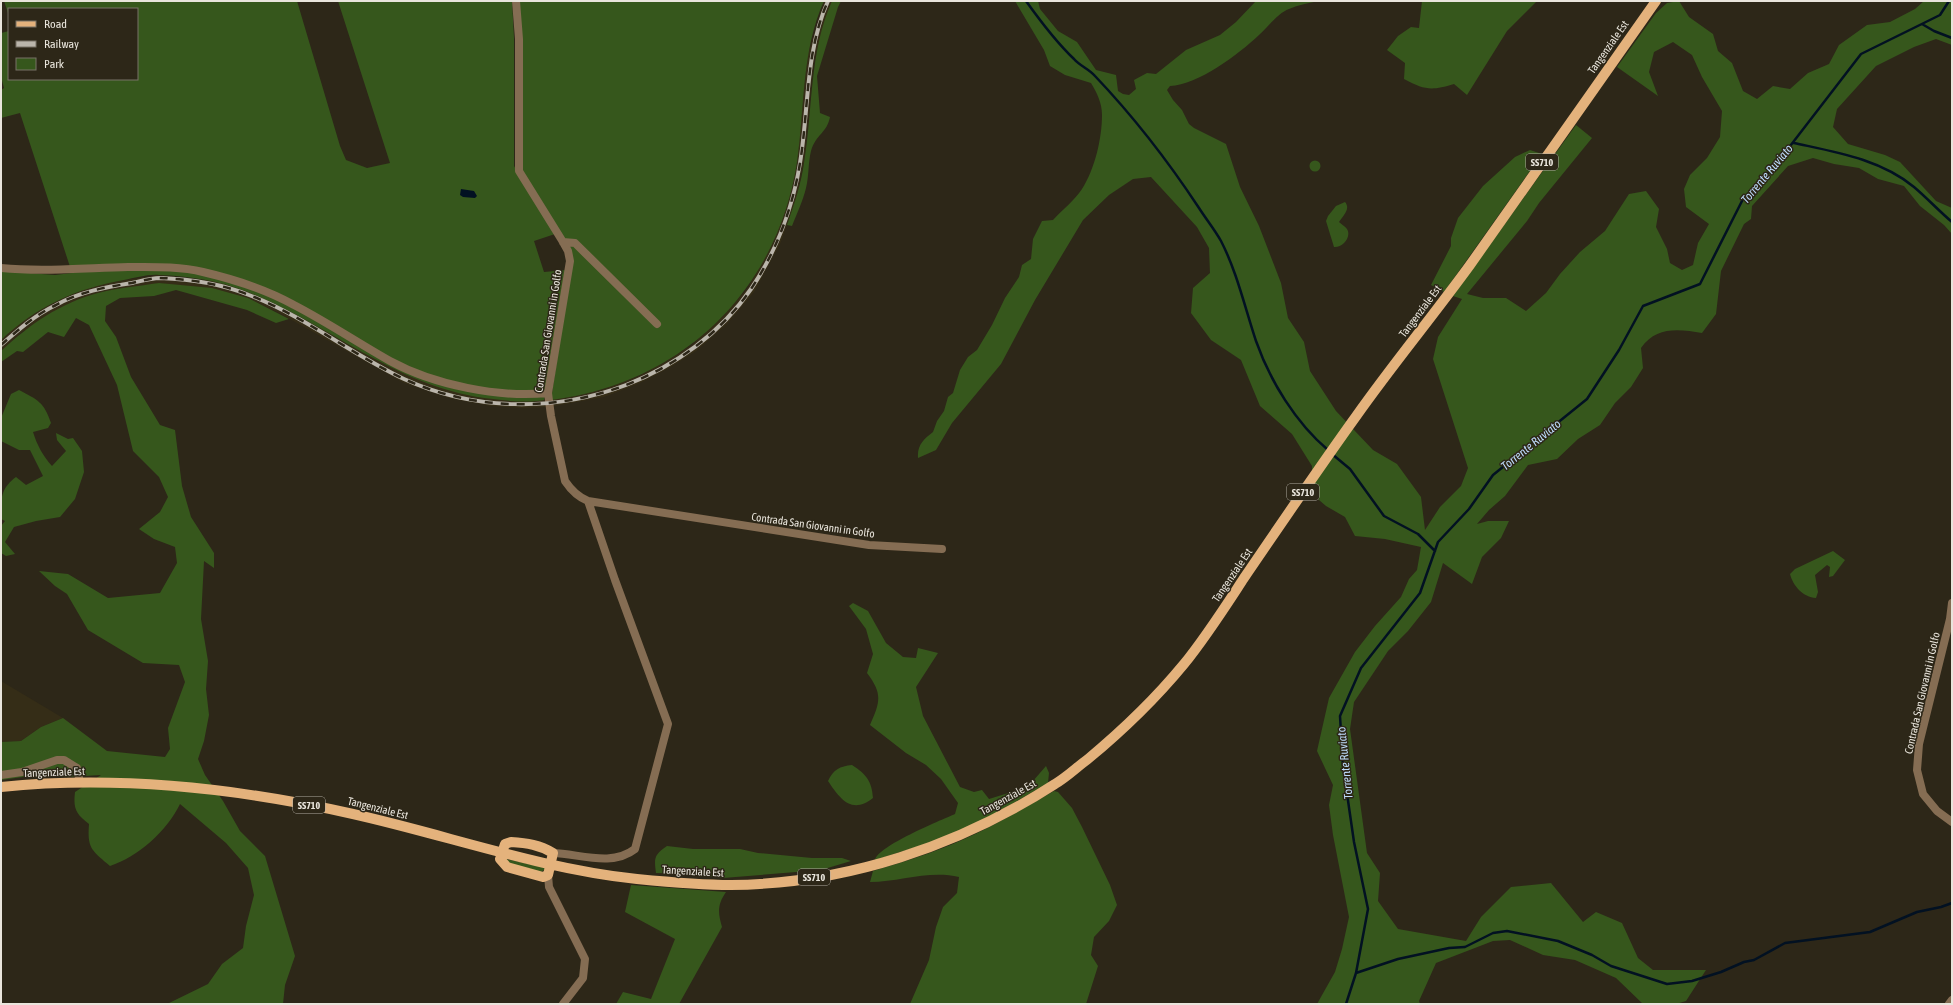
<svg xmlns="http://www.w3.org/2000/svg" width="1953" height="1005" font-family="'Asap Condensed',sans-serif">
  <rect width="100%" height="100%" fill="#2d2718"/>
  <path fill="#352d17" d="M824,1H832L814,59L804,163L795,203L780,244L754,292L727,324L696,351L669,368L640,383L604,397L549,407L523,408L491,406L449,398L404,383L281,314L248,298L159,283L23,331L1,351V340L18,324L55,301L95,285L158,275L213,281L250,291L523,401L565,398L601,390L637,377L665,362L692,345L721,318L748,288L774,241L788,201L797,162L807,58Z
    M1,681L63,718L41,727L21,741L1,742Z"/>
  <path fill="#36571c" d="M4,1H297L340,146L346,160L367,168L390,163L338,1H512L514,38V166L555,234L534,241L544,272L566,270L544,400C527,403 510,401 493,399C398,389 333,326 248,292C220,281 190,276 159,275C148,274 135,278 124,280C74,289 38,306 1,340V271L55,275L72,273L20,113L1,118V90L4,88L1,77V33L9,31V79H137V9H9V16Z
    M517,1H824C801,52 805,108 797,162C777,292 681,384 551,400L572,259L521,171Z
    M832,1H841L838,7L817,76L820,113L830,117C827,133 816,134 811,151C808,163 809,176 806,188C803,201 797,213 792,226L787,225C794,205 801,184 804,163C813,109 809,52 832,1Z
    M1015,1H1038L1040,9L1058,31L1077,42L1096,70L1116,75L1118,91L1123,94L1129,95L1136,89L1134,80L1147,73L1156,74L1186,50L1220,35L1236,22L1256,1H1319C1309,3 1298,5 1289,9C1278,13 1268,27 1259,35C1239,54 1198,85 1170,86L1167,90L1173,100L1182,110L1189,124L1194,128L1226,144L1240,187L1259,226L1281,283L1288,318L1304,342L1310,371L1336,411L1373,450L1397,464L1421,497L1425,530L1440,507L1461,486L1468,468L1433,359L1438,337L1462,299L1453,296L1576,125L1592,138L1539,203L1527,221L1467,294L1483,298H1506L1526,311L1546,293L1560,274L1580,252L1605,231L1629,194L1646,191L1659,209L1656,227L1667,249L1670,263L1682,270L1693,265L1698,243L1709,224L1686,207L1684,189L1690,175L1707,158L1720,137L1722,111L1702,77L1692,55L1673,42L1654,52L1649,72L1658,96L1617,67L1656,13L1667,3L1679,1L1689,17L1713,34L1718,51L1732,63L1743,91L1757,99L1773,86L1790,89L1808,73L1829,64L1839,45L1867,25L1890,22L1915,9L1924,1H1952V45L1936,39L1914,47L1876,66L1837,109L1833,127L1848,144L1885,155L1900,162L1936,201L1952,208V234L1944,225L1920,206L1904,186L1878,179L1859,168L1834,164L1813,158L1788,166L1752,206L1751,219L1744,224L1721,271L1716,314L1702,333C1679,329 1656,326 1641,348L1643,368L1631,387L1615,403L1600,425L1578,439L1557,459L1528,465L1505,496L1489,510L1477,524L1488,521H1509L1501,538L1482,557L1472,584L1443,563L1431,602L1408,631L1388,651L1354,702L1350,729L1367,853L1380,873L1378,901L1398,929L1466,941L1481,917L1511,887L1551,883L1583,922L1596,912L1622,923L1638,958L1653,970H1706L1686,1001L1676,1004H1643L1616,978L1575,960L1543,955L1510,940L1493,941L1436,963L1419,1001L1420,1004H1317L1335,972L1342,949L1349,917L1333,835L1329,805L1333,785L1317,751L1329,698L1355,652L1375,626L1401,597L1409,579L1417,570L1421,547L1385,539L1355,536L1345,517L1326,506L1312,494V466L1292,434L1260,406L1241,360L1211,340L1191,313L1193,288L1210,273L1209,248L1197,227L1151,177L1133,179L1109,195L1083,220L1035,300L1001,364L952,423L936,450L918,458C917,445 924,439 933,432L937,421L944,411L948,397L953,393L960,370L968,357L977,350L992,325L1005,298L1019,277L1022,265L1031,259L1033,239L1042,221L1053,220C1062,210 1075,200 1082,189C1095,169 1102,138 1102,115C1102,103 1097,93 1091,83L1065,75L1050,66L1044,50Z
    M1422,1H1537L1507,31L1467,95L1454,84C1431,91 1425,90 1404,79L1405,63L1387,50L1398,36L1411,27L1419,28Z
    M1530,150L1542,154L1444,292L1431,285L1451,246V238L1458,218L1483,186L1515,157Z
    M1309.5 166a5.5 5.5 0 1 1 11 0a5.5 5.5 0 1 1-11 0Z
    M1345,202C1351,209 1343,216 1339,222C1341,224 1345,226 1347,229C1352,237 1342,248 1334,247L1326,221L1328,216L1336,206Z
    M159,283L212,288L248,298L289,319L276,323L247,310L176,290L154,296L120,298L106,306L105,321L116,337L131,377L160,425L175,430L182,486L191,517L214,553V568L204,561L201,619L208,661L206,689L209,715L204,741L198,759L205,775L223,801L240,831L265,856L295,956L285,985L283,1004H167L208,984L222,964L243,948L246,926L254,895L248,868L226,843L180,804C167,831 138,857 110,866C92,850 87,849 89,824C76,814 73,809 75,792L101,775L65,777L37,775L1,780V742L21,741L41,727L63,718L107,751L165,757L170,749L168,728L185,682L179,665L143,663L88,630L67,594L55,586L39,571L68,574L108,598L160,593L177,563L175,547L154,539L139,529L160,512L168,497L159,477L133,451L117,385L89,325L76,318L64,337L48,332L23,352L17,351L1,362V351C29,325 60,303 98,293C117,288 139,286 159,283Z
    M19,390C38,400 44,402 51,423L48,428L33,432C37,445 43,456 52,466L66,451L57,440L56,433L68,439L73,438L82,451L84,472L75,499L60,517L36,521L14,527L5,542L15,554L6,556L1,553V526L5,521L1,519C1,499 0,489 16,477L26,485L43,476L30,450H19L1,441V418L11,394Z
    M1833,551L1845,560L1833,576L1829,577L1830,567L1827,565L1815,575L1818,592L1816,598C1803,597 1793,586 1790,574L1795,569Z
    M853,603L868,611L886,643L903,657L916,658L918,648L938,653L916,687L923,716L960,787L974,792L982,790L989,799L1024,788L1033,781L1046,766L1049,773L1048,783C1019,800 990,817 959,831C932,843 903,851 875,860C878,846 939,821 955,814L958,803L941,779L926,765L906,753L870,725C880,702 883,694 867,673L873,654L866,629L849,606Z
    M852,765C866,774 872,781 873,798C852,815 840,799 828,781C833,770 840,766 852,765Z
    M1054,791L1058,792L1072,808L1082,827L1110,885L1117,905L1109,921L1094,937L1091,955L1098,966L1086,1004H910L929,960L936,927L943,907L957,893L959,877C929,870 900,882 870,882L873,871C903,862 933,853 962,840C994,826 1024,808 1054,791Z
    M667,846L693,849H740L758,853L812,858H842L851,861L821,870L723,878L690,874L656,873C654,858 654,855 667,846Z
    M506,859L547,868L541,872L509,864Z
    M631,885L726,892C717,905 718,913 722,927L679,1004H616L623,992L651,999L675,939L625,912Z"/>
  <path fill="#021122" d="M461,189L474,191L477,196L475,198L463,197L460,195Z"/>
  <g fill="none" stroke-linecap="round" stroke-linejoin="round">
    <path stroke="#021122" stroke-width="2.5" d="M1026,1C1041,22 1055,41 1074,59C1080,66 1089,69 1095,76C1134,117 1168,161 1199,208C1206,219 1215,230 1221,241C1237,272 1245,308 1256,341C1270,381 1296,423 1328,450
      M1922,24L1934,31L1952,38
      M1794,143C1835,152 1880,159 1914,187C1927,198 1939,211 1952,222
      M1332,454L1350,469L1384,516L1418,534L1435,551
      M1356,973L1398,959L1449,948L1465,947L1493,933L1507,931L1558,941L1592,955L1611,966L1667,984L1692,981L1721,972L1744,962L1754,960L1785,943L1870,932L1917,912L1941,907L1952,903
      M1346,1004L1356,973L1368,909L1354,842L1343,766L1340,716L1361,668L1420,593L1438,542L1469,509L1493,475L1587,399L1619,350L1643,306L1700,284L1743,199L1774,167L1861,54L1940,15L1949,1"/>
    <path stroke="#856d53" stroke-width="8" d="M516,1L519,39V171L563,242L568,251L570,261L548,393L551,416L565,481C571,490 578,497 588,501L869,545L942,549
      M563,242L575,243L657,324
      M1,268C43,272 86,268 128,267C152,267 179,266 203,272C233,279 267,290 294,305C327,322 358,343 390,361C434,385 499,398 548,393
      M1952,603L1950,619L1919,744L1917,770L1923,794L1937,811L1952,822
      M1,775L22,772L57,760H64L77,768L80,783
      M553,853C580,854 612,867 635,849L668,724L615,580L588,501
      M548,875L549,887L585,959L583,978L563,1004
      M1949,1004L1952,1000"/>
    <path stroke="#e4b27c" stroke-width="10" d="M1,787C120,775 237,788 353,814C447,835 541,869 637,879C668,882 700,885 731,885C846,884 959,846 1055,784C1067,777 1077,767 1088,759C1123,730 1156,698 1184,664C1206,637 1225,607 1244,578C1281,524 1318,469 1357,415C1393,364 1433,316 1470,265C1532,178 1594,89 1656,1
      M511,842C527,843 540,845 553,853L548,875L543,877L507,867L500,859L505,844Z"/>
    <g stroke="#bab5ab" stroke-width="4">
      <path id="rail" d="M1,345C18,330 35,315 56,305C79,292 106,287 132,283C141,281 151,278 160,278C189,279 222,284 249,295C304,316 351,354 404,379C474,411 555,412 626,385C675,366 721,333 751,289C776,252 793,207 800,163C809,109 805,52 828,1"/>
    </g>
    <use href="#rail" stroke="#2d2718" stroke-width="2.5" stroke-dasharray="8" stroke-linecap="butt"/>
  </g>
  <g text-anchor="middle" stroke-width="3" stroke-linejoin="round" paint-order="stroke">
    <g fill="#2d2718" stroke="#b1aca1" stroke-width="1">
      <rect x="1526" y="154" width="32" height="16" rx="3"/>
      <rect x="1287" y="484" width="32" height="16" rx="3"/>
      <rect x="293" y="797" width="32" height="16" rx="3"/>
      <rect x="798" y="869" width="32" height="16" rx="3"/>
    </g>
    <g font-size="10" font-weight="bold" fill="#e9e5dc">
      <text x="1542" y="166">SS710</text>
      <text x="1303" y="496">SS710</text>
      <text x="309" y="809">SS710</text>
      <text x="814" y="881">SS710</text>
    </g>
    <g font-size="11" fill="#e9e5dc" stroke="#2d2718">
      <text transform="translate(1608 47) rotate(-55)" y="4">Tangenziale Est</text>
      <text transform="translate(1420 311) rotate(-53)" y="4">Tangenziale Est</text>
      <text transform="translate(548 331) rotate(-81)" y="4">Contrada San Giovanni in Golfo</text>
      <text transform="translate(813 525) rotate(8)" y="4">Contrada San Giovanni in Golfo</text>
      <text transform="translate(1232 575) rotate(-56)" y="4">Tangenziale Est</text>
      <text transform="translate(1922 693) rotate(-77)" y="4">Contrada San Giovanni in Golfo</text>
      <text transform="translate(54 772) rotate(-2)" y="4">Tangenziale Est</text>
      <text transform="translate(1008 797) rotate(-29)" y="4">Tangenziale Est</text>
      <text transform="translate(378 808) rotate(14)" y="4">Tangenziale Est</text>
      <text transform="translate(693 871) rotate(3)" y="4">Tangenziale Est</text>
    </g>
    <g font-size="12" font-style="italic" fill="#bedcfc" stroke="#2d2718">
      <text transform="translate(1767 174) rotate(-50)" y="4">Torrente Ruviato</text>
      <text transform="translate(1531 445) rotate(-39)" y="4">Torrente Ruviato</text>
      <text transform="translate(1345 763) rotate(-96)" y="4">Torrente Ruviato</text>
    </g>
  </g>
  <rect width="1953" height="1005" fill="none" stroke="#e9e5dc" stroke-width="4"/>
  <rect x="8" y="8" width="130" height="72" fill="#2d2718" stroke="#787366"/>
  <rect x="16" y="21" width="20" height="6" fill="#e4b27c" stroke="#787366"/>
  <text x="44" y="28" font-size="12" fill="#e9e5dc">Road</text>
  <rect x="16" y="41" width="20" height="6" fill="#bab5ab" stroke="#787366"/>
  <text x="44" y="48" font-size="12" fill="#e9e5dc">Railway</text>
  <rect x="16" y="58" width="20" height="12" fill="#36571c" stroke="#787366"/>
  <text x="44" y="68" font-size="12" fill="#e9e5dc">Park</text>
</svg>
